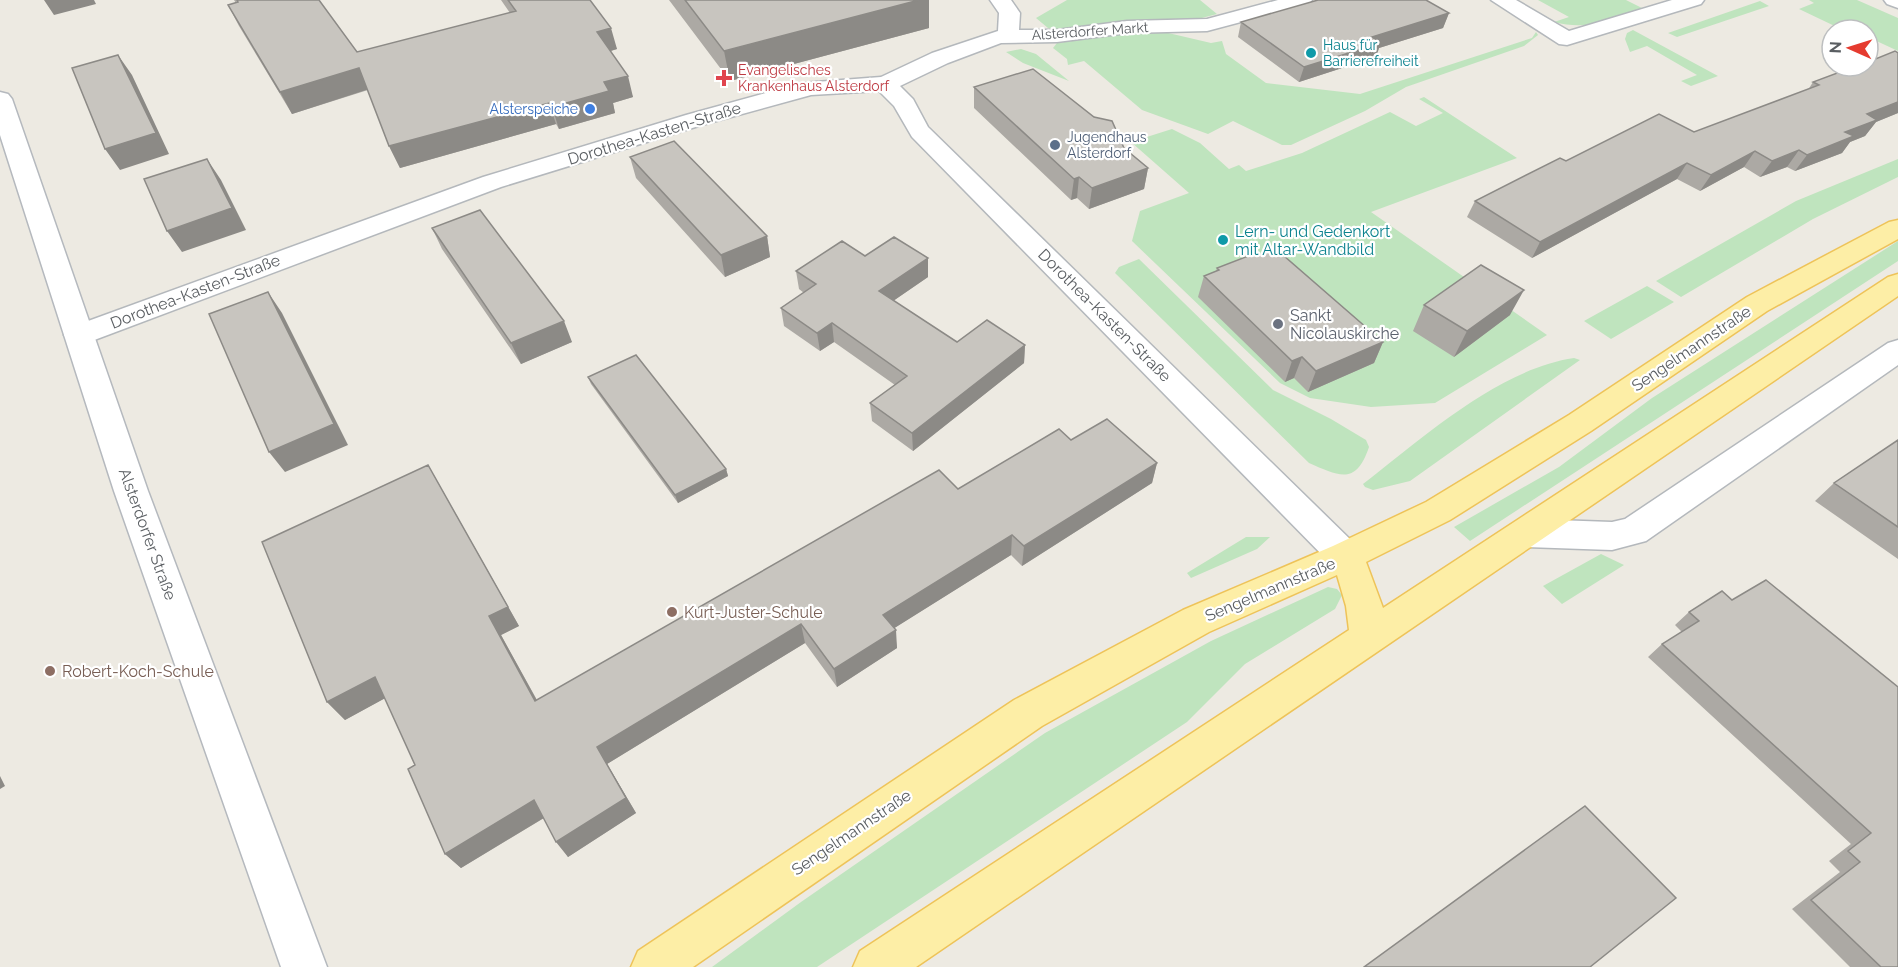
<svg xmlns="http://www.w3.org/2000/svg" width="1898" height="967" font-family="Raleway,sans-serif">
  <rect width="100%" height="100%" fill="#edeae2"/>
  <path fill="#bfe4be" d="M1067,0H1200L1217,14L1198,19L1058,30L1048,28L1036,18Z
    M1538,0H1626L1644,9C1613,20 1587,31 1554,22L1569,17Z
    M1809,0H1857L1898,18V51L1868,37V30H1843L1799,9L1814,3Z
    M1760,1L1769,6L1677,37L1668,33Z
    M1633,30L1718,76L1691,86L1681,81L1697,75L1647,46L1630,52L1625,39L1627,33Z
    M1164,32L1211,43L1222,41L1226,54L1266,83L1360,94L1532,38L1536,32L1538,35L1524,46L1406,87L1365,111L1291,145H1282L1233,121L1208,134L1142,110L1084,61L1068,65L1067,59L1053,48L1057,43L1131,33Z
    M1021,49L1036,54L1069,81L1023,63L1006,52Z
    M1424,97L1517,158L1371,212L1547,335L1435,403L1371,407L1310,398L1280,383L1132,241L1140,211L1189,193L1131,142L1172,129L1200,143L1229,169L1239,165L1246,171L1302,153L1390,112L1416,126L1443,113L1419,99Z
    M1898,159V177L1813,219L1681,297L1656,281L1796,201Z
    M1898,241V261L1470,541L1454,527L1559,467L1652,398Z
    M1139,259L1273,390L1331,419L1366,440L1369,447C1356,486 1339,476 1309,463L1115,273L1119,267Z
    M1647,286L1674,302L1611,339L1584,321Z
    M1574,358L1580,360L1410,481L1373,490L1365,487L1363,484C1422,438 1499,369 1574,358Z
    M1246,537H1270L1257,549L1191,578L1187,573Z
    M1601,554L1624,565L1562,604L1543,586Z
    M1328,587L1337,589L1342,595L1335,609L1245,664L1187,722L817,967H712L801,902L1045,733L1211,641Z"/>
  <g fill="none" stroke-linecap="round" stroke-linejoin="round">
    <g stroke="#b4b8bc" stroke-width="3">
      <path id="street" d="M990,0H1011L1020,13L1019,30H1057L1127,21L1207,19L1278,0H1312L1309,4L1207,31L1127,33L1057,42L1001,43L948,63L900,86L913,99L928,127L1357,546L1362,556L1357,566L1345,570L1333,566L912,137L894,106L879,91L811,95L702,125L501,187L89,342L79,345L69,342L64,335L69,328L483,177L686,115L802,83L881,77L932,53L998,31L999,13Z
        M1491,0H1516L1569,31L1672,0H1704L1701,4L1567,45L1559,44Z
        M1884,0H1898V8L1887,4Z
        M1898,340V365L1646,541L1612,550L1526,547L1514,543L1509,533L1514,523L1526,519L1612,522L1625,519L1888,343Z"/>
    </g>
    <g stroke="#b5b9be" stroke-width="3">
      <path id="secondary" d="M0,92L8,94L12,99L148,491L327,967H281L114,491L0,135Z"/>
    </g>
    <g stroke="#eec359" stroke-width="3">
      <path id="primary" d="M1898,220V239L1767,311L1591,431L1450,520L1366,562L1383,608L1888,277L1898,274V296L916,967H853L860,951L1349,630L1346,606L1337,575L1209,632L1042,726L693,967H631L638,951L1014,700L1183,610L1333,546L1426,502L1569,415L1747,297L1889,222Z"/>
    </g>
    <use href="#street" fill="#fff" fill-rule="evenodd"/>
    <use href="#secondary" fill="#fff" fill-rule="evenodd"/>
    <use href="#primary" fill="#fdeea6" fill-rule="evenodd"/>
  </g>
  <path fill="#aca9a4" d="M234,0H319L357,52L510,13L501,0H590L617,49L611,51L633,97L613,103L615,113L559,129L556,124L400,168L389,146L368,90L292,114L239,26L228,5L236,3Z
    M669,0H929V28L730,81Z
    M1449,13L1443,28L1379,48L1376,57L1299,82L1238,37L1241,22Z
    M1898,53V113L1876,122L1865,136L1850,142L1842,153L1795,171L1787,167L1760,177L1744,167L1700,191L1677,179L1532,258L1467,217L1475,201L1566,161L1694,132L1808,90L1813,82Z
    M974,87L1124,148L1148,168L1144,189L1089,209L1077,198L1071,200L974,108Z
    M630,157L767,236L770,257L725,277L636,178Z
    M432,228L572,342L521,364L442,249Z
    M865,256L928,277L893,301L957,342L1025,345L1024,363L913,451L872,421L870,403L895,385L834,342L820,351L784,326L781,308L804,293L799,289L796,271Z
    M1217,268L1383,342L1374,363L1308,392L1294,378L1285,382L1198,297L1204,276L1216,271Z
    M1424,305L1510,315L1454,357L1413,331Z
    M588,377L726,469L728,476L678,503L591,384Z
    M1071,440L1157,463L1152,483L1022,566L1011,555L894,628L897,648L837,687L805,643L607,764L636,813L568,857L544,818L461,868L445,854L415,765L385,698L345,720L327,702L428,465L519,626L501,635L537,700L958,489Z
    M1898,440V559L1815,501L1834,483Z
    M1732,600L1898,687V967H1850L1792,909L1840,872L1829,861L1851,844L1648,657L1662,644L1682,632L1675,625L1689,612Z"/>
  <path fill="#8c8a86" d="M44,0H94L96,4L54,15Z
    M919,0H929V28L730,81L724,51Z
    M1449,13L1443,28L1379,48L1376,57L1299,82L1304,67L1372,37Z
    M611,28L617,49L603,53L597,32Z
    M118,55L132,75L169,154L120,170L105,149Z
    M359,68L369,89L292,114L280,92Z
    M628,76L633,97L613,103L615,113L559,129L552,107L604,82Z
    M1898,102V113L1876,122L1865,136L1850,142L1842,153L1795,171L1807,155L1845,132L1867,114Z
    M549,103L556,124L400,168L389,146Z
    M1799,150L1787,167L1760,177L1772,161Z
    M1755,151L1744,167L1700,191L1711,175Z
    M207,159L221,180L246,230L182,252L167,231Z
    M1687,163L1677,179L1532,258L1540,242Z
    M1148,168L1144,189L1089,209L1092,188Z
    M1079,177L1077,198L1071,200L1074,179Z
    M767,236L770,257L725,277L721,255Z
    M928,258V277L880,310L879,291Z
    M1524,290L1510,315L1454,357L1467,331Z
    M268,292L282,313L348,445L285,472L269,452Z
    M564,321L572,342L521,364L511,343Z
    M832,323L834,342L820,351L817,333Z
    M1383,342L1374,363L1308,392L1316,371Z
    M1025,345L1024,363L913,451L912,433Z
    M1302,357L1294,378L1285,382L1292,361Z
    M1157,463L1152,483L1022,566L1024,546Z
    M428,465L519,626L501,635L547,719L535,701L489,616Z
    M726,469L728,476L678,503L675,495Z
    M1012,535L1011,555L885,634L883,615Z
    M801,624L805,643L607,764L636,813L568,857L556,842L597,747Z
    M896,630L897,648L837,687L834,669Z
    M375,677L391,695L345,720L327,702Z
    M0,776L5,786L0,789Z
    M534,800L547,816L461,868L445,854Z"/>
  <path fill="#c8c5bf" stroke="#8c8a86" stroke-width="1.5" d="M237,0H319L357,52L516,11L508,0H590L611,28L597,32L628,76L604,82L609,91L552,107L549,103L389,146L359,68L280,92L228,5L238,2Z
    M685,0H919L724,51Z
    M1318,0H1426L1449,13L1372,37L1381,43L1304,67L1241,22Z
    M1895,51L1898,53V102L1867,114L1877,120L1845,132L1854,136L1807,155L1799,150L1772,161L1755,151L1711,175L1687,163L1540,242L1475,201L1560,158L1566,161L1659,114L1694,132L1819,85L1813,82L1856,66H1868V62Z
    M118,55L156,133L105,149L72,68Z
    M1033,69L1094,117L1112,121L1124,148L1148,168L1092,188L1079,177L1074,179L974,87Z
    M674,141L767,236L721,255L630,157Z
    M207,159L232,208L167,231L144,179Z
    M480,210L564,321L511,343L432,228Z
    M894,237L928,258L879,291L957,342L987,320L1025,345L912,433L870,403L907,376L832,323L817,333L781,308L816,284L796,271L842,241L865,256Z
    M1276,249L1383,342L1316,371L1302,357L1292,361L1204,276L1219,270L1217,268L1256,253L1259,255Z
    M1481,265L1524,290L1467,331L1424,305Z
    M268,292L334,424L269,452L209,314Z
    M636,355L726,469L675,495L588,377Z
    M1107,419L1157,463L1024,546L1012,535L883,615L896,630L834,669L801,624L597,747L626,798L556,842L534,800L445,854L408,769L415,765L375,677L327,702L262,542L428,465L508,607L489,616L535,701L939,470L958,489L1059,429L1071,440Z
    M1898,440V527L1834,483Z
    M1766,580L1898,687V967H1881L1811,900L1860,862L1848,851L1871,833L1662,644L1699,621L1689,612L1722,591L1732,600Z
    M1585,806L1676,898L1590,967H1364Z"/>
  <g fill="#0f9aa8" stroke="#fff" stroke-width="2">
    <circle cx="1311" cy="53" r="6"/>
    <circle cx="1223" cy="240" r="6"/>
  </g>
  <path fill="#e0444e" stroke="#fff" stroke-width="2" d="M721 69h6v6h6v6h-6v6h-6v-6h-6v-6h6z"/>
  <circle fill="#3f7fe0" stroke="#fff" stroke-width="2" cx="590" cy="109" r="6"/>
  <circle fill="#5c6f8a" stroke="#fff" stroke-width="2" cx="1055" cy="145" r="6"/>
  <circle fill="#6b7280" stroke="#fff" stroke-width="2" cx="1278" cy="324" r="6"/>
  <g fill="#8d6e63" stroke="#fff" stroke-width="2">
    <circle cx="672" cy="612" r="6"/>
    <circle cx="50" cy="671" r="6"/>
  </g>
  <g text-anchor="middle" stroke-width="4.5" stroke-linejoin="round" paint-order="stroke">
    <g font-size="14" fill="#5a5e62" stroke="#fff">
      <text transform="translate(1090 31) rotate(-4)" y="5">Alsterdorfer Markt</text>
    </g>
    <g font-size="14" fill="#0d838f" stroke="#fff" text-anchor="start">
      <text x="1323" y="50">Haus für<tspan x="1323" dy="16">Barrierefreiheit</tspan></text>
    </g>
    <g font-size="14" fill="#be3a42" stroke="#fff" text-anchor="start">
      <text x="738" y="75">Evangelisches<tspan x="738" dy="16">Krankenhaus Alsterdorf</tspan></text>
    </g>
    <g font-size="14" fill="#366cbe" stroke="#fff" text-anchor="end">
      <text x="578" y="114">Alsterspeiche</text>
    </g>
    <g font-size="14" fill="#4e5e75" stroke="#fff" text-anchor="start">
      <text x="1067" y="142">Jugendhaus<tspan x="1067" dy="16">Alsterdorf</tspan></text>
    </g>
    <g font-size="16" fill="#5a5e62" stroke="#fff">
      <text transform="translate(654 133) rotate(-17)" y="6">Dorothea-Kasten-Straße</text>
      <text transform="translate(195 291) rotate(-21)" y="6">Dorothea-Kasten-Straße</text>
      <text transform="translate(1105 315) rotate(45)" y="6">Dorothea-Kasten-Straße</text>
      <text transform="translate(1691 348) rotate(-34)" y="6">Sengelmannstraße</text>
      <text transform="translate(148 534) rotate(70)" y="6">Alsterdorfer Straße</text>
      <text transform="translate(1270 589) rotate(-23)" y="6">Sengelmannstraße</text>
      <text transform="translate(851 832) rotate(-34)" y="6">Sengelmannstraße</text>
    </g>
    <g font-size="16" fill="#0d838f" stroke="#fff" text-anchor="start">
      <text x="1235" y="237">Lern- und Gedenkort<tspan x="1235" dy="18">mit Altar-Wandbild</tspan></text>
    </g>
    <g font-size="16" fill="#5b616d" stroke="#fff" text-anchor="start">
      <text x="1290" y="321">Sankt<tspan x="1290" dy="18">Nicolauskirche</tspan></text>
    </g>
    <g font-size="16" fill="#785e54" stroke="#fff" text-anchor="start">
      <text x="684" y="618">Kurt-Juster-Schule</text>
      <text x="62" y="677">Robert-Koch-Schule</text>
    </g>
  </g>
  <g transform="translate(1850 48) rotate(273)"><circle r="28" fill="#ffffff" stroke="#bdbfc0" stroke-width="1.5"/>
  <path d="M0-4.5L10 22L0 15L-10 22Z" fill="#e53b2f"/>
  <text y="-9" font-size="16" font-weight="bold" text-anchor="middle" fill="#5a5e62">N</text>
  </g>
</svg>
